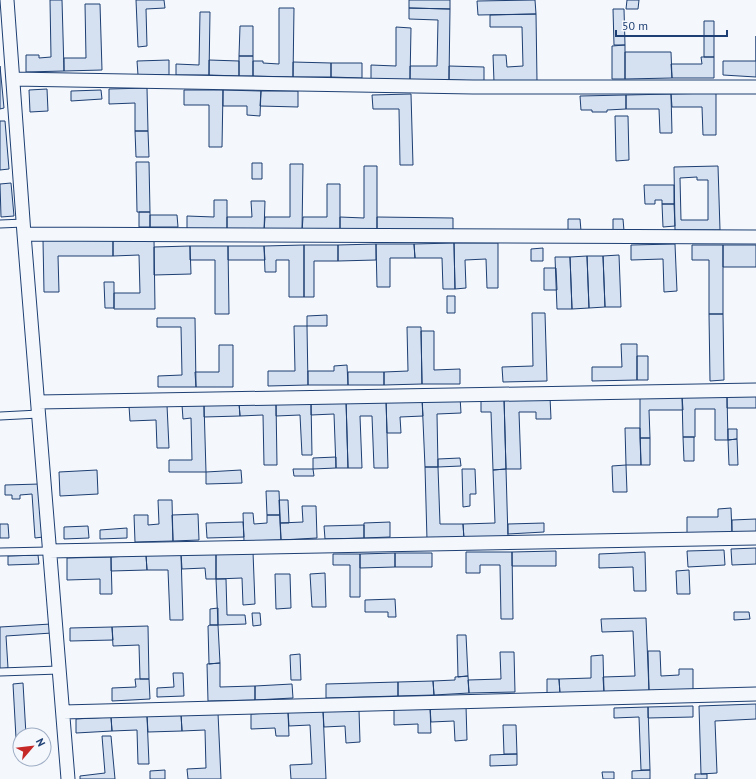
<svg xmlns="http://www.w3.org/2000/svg" width="756" height="779" font-family="'PT Sans',sans-serif">
  <rect width="100%" height="100%" fill="#f4f7fb"/>
  <path fill="#d5e0f0" stroke="#1d3f73" fill-rule="evenodd" d="M50,0H62L64,71L26,72V55H39V58L51,57Z
    M136,0H164L165,8L146,9L147,46L138,47Z
    M409,0H450V9L409,8Z
    M535,0L536,14L478,15L477,1Z
    M627,0H639L638,9H626Z
    M85,4H100L102,70L64,71V58H86Z
    M279,8H294L293,77L253,76V61H263V63L279,64Z
    M409,8L450,9L449,80H410V66H437L438,20L409,19Z
    M613,9H624L625,45H614Z
    M200,12H210L209,75H176V64L199,65Z
    M536,14L537,81L494,82L493,55H506L507,67L523,66L522,27H490V15Z
    M704,21H714V57H704Z
    M240,26H253V56H239Z
    M396,27L411,28L410,80L371,79V65L396,66Z
    M756,36V77L723,75V61H756Z
    M625,45V79H612V46Z
    M625,52H671L672,78L625,79Z
    M239,56H253V76H239Z
    M701,57H714V78H672L671,64H702Z
    M169,60V75H138L137,61Z
    M209,60L239,61V76L209,75Z
    M293,62L331,63V77H293Z
    M331,63H362V78L331,77Z
    M0,66L4,108L0,109Z
    M449,66L484,67V81L449,80Z
    M147,88L148,131H135V103L109,104V89Z
    M47,89L48,111L30,112L29,90Z
    M101,90L102,99L71,101V91Z
    M184,90H223L222,147H209V105H184Z
    M223,90L261,91L260,116L247,115V106H223Z
    M261,91H298V107L260,106Z
    M716,93V135H703L702,107H672L671,94Z
    M411,94L413,165H400L399,109H373L372,95Z
    M671,94L672,133H660L659,109H626V95Z
    M626,95V109L607,110V112H592V110H581L580,96Z
    M615,116H628L629,160L616,161Z
    M0,121H5L9,169L0,170Z
    M135,131H148L149,157H136Z
    M136,162H149L150,212H137Z
    M252,163H262V179H252Z
    M290,164H303L302,232L264,231L265,217H290Z
    M364,166H377V232H340V217L364,218Z
    M718,166L720,230H675L674,167ZM697,177V180H708V220H681L680,178Z
    M11,183L14,216L1,217L0,184Z
    M327,184H340V232H302L303,217H327Z
    M644,185H674V204H662V200H655V204H645Z
    M214,200H227V231H187V216L214,217Z
    M251,201H265L264,231H227V217H252Z
    M662,204H674L675,226L663,227Z
    M139,212H150V227H139Z
    M150,215H177L178,227H150Z
    M377,217L453,218V232H377Z
    M568,219H580L581,231H568Z
    M613,219H623L624,231H613Z
    M113,239V256H58L59,292H44L43,240Z
    M113,239H154L155,309H114V293H140L139,255L113,256Z
    M454,243L455,289H443L442,258H415L414,244Z
    M454,243H498V288H487L486,259L465,260L466,288L455,289Z
    M376,244V260L338,261V245Z
    M376,244H414L415,258H390V287H377Z
    M675,244L677,291L664,292L663,259L631,260V245Z
    M304,245V297H289V260H276V272H265L264,246Z
    M304,245H338V261H314V297H304Z
    M692,245H723V314H709V260H692Z
    M723,245H756V267H723Z
    M190,246L191,274L154,275V247Z
    M190,246H228L229,314H215V260H190Z
    M228,246H264L265,260H228Z
    M543,248V261H531V249Z
    M619,255L621,307H605L603,256Z
    M587,256L589,308L572,309L570,257Z
    M587,256H603L605,307L589,308Z
    M555,257H570L572,309H557Z
    M544,268H556L557,290H544Z
    M104,282H114V308H105Z
    M447,296H455V313H447Z
    M532,313H545L547,381L503,382L502,367L533,366Z
    M709,314H723L724,380L710,381Z
    M327,315V326H307V316Z
    M157,318H195L196,387H158V376L182,375L181,327H157Z
    M294,326H307L308,385L268,386V371H295Z
    M407,327H421L422,384L384,385V372L408,371Z
    M421,331H434V370L460,369V384H422Z
    M621,344H637V380L592,381V367H622Z
    M219,345H233V387H196L195,372H219Z
    M637,356H648V380H637Z
    M347,365L348,385H308V371H334V366Z
    M348,372H384V385H348Z
    M756,395V408H727V396Z
    M682,396L683,410H649L650,438H640V397Z
    M682,396H727L728,440H715V409H695V437H683Z
    M460,397L461,413L437,414L438,467H425L422,398Z
    M550,397L551,419H536V412H519L521,469H506L504,398Z
    M422,398L423,416L400,417L401,433H387L386,399Z
    M504,398L506,469L493,470L491,412H481V399Z
    M386,399L388,468H374L372,416H360L362,468H348L346,400Z
    M346,400L348,468H336L334,414L311,415V401Z
    M311,401L312,455H302L300,415L276,416V402Z
    M276,402L277,465H264L263,415L240,416L239,403Z
    M239,403L240,416L204,417V404Z
    M204,404L206,472H169V460H192L191,418L183,419L182,405Z
    M167,405L169,448H157L156,420L130,421L129,406Z
    M625,428H640L641,465H626Z
    M728,429H737V439L728,440Z
    M683,437H694V461H684Z
    M640,438H650V465H641Z
    M737,439L738,465H729L728,440Z
    M336,457V468L313,469V458Z
    M460,458L461,466L438,467V459Z
    M626,465L627,492H613L612,466Z
    M425,467H438L440,524H463L464,539L427,540Z
    M293,469H313L314,476H294Z
    M462,469H475L476,494H470V506L463,507Z
    M506,469L508,538L464,539L463,524L495,523L493,470Z
    M97,470L98,494L60,496L59,472Z
    M241,470L242,483L206,484V472Z
    M40,484L43,537L35,538L32,494L20,495V499H12V495H5V485Z
    M266,491H279L280,515H267Z
    M158,500H172L173,541L135,542L134,515H148V525L159,524Z
    M279,500H288L289,523H280Z
    M302,506H316L317,538L281,540L280,523L303,522Z
    M731,508L732,534L687,535V517H718V509Z
    M243,513H253L254,524L267,523V515H280L281,540L244,541Z
    M198,514L199,540L173,541L172,515Z
    M756,519V533L732,534V520Z
    M243,522L244,537L207,538L206,523Z
    M390,522V537L364,538V523Z
    M544,523V532L508,534V524Z
    M0,524H8L9,538H0Z
    M364,525V538L325,539L324,526Z
    M88,526L89,538L64,539V527Z
    M127,528V538L100,539V530Z
    M756,548V564L732,565L731,549Z
    M724,550L725,565L688,567L687,551Z
    M556,551V566H512V552Z
    M253,552L255,604L243,605L242,578L216,579V553Z
    M466,552H512L513,619H501L500,565H480V573H466Z
    M645,552L646,591H634L633,567L599,568V554Z
    M216,553V579H206L205,568L182,569L181,554Z
    M395,553V567L360,568V554Z
    M395,553H432V567H395Z
    M181,554L183,620H170L168,570H147L146,555Z
    M333,554H360V597H350V565H333Z
    M38,555L39,564L8,565V556Z
    M146,555L147,570L111,571V557Z
    M111,557L112,594H100V579L67,580V558Z
    M689,570L690,594H677L676,571Z
    M325,573L326,607H312L310,574Z
    M275,574H290L291,608L276,609Z
    M216,579H226L227,615H245L246,624L218,625Z
    M395,599L396,617H388V612H365V600Z
    M218,608V625H210V609Z
    M734,612H749L750,619L734,620Z
    M252,613H260L261,625L253,626Z
    M646,618L649,691L604,693L603,677L635,676L633,631L602,632L601,619Z
    M51,624L52,633L6,636L8,668L0,669V627Z
    M210,625H218L220,663L209,664L208,626Z
    M148,626L149,679H140L139,645L113,646L112,627Z
    M112,627L113,640L70,641V628Z
    M457,635H466L468,676L458,677Z
    M648,651H660L661,676L679,675V669H693V690L649,691Z
    M500,652H514L515,692L469,693L468,680L501,679Z
    M300,654L301,680H291L290,655Z
    M603,655L604,693L560,694L559,679L591,678V656Z
    M220,663V687L255,686V700L208,701L207,664Z
    M173,673H183L184,696L157,697V688L174,687Z
    M468,676L469,693L434,695L433,681L455,680V677Z
    M135,679H149L150,699L112,701V688L136,687Z
    M547,679H559L560,694H547Z
    M433,681L434,695L398,696V682Z
    M398,682V696L326,698V684Z
    M23,683L26,735H20V738H16L13,684Z
    M292,684L293,698L255,700V686Z
    M756,704V719L715,721L717,773L701,774L699,706Z
    M466,706L467,740L455,741L454,721L431,722L430,707Z
    M693,706V717L648,718V707Z
    M430,707L431,733H418V724L394,725V709Z
    M648,707L650,770H641L639,717L614,718V708Z
    M359,710L360,742L346,743L345,726L324,727L323,711Z
    M323,711L326,779H291L290,765L312,764L310,725L289,726L288,712Z
    M288,712L289,736H276L275,728L251,729V714Z
    M218,713L221,779H188L187,769L206,768L205,730L182,731L181,714Z
    M181,714L182,731L148,732L147,716Z
    M147,716L149,764H138L137,730L112,731L111,717Z
    M111,717L112,731L76,733V719Z
    M503,725H516L517,754H504Z
    M102,736H111L115,779H80V776L105,773Z
    M517,754V765L490,766V755Z
    M165,770V779H150V771Z
    M650,770V779H632V771Z
    M602,772H614V779H603Z
    M695,774H707V779H695Z"/>
  <g fill="none" stroke-linecap="round" stroke-linejoin="round">
    <g stroke="#1d3f73" stroke-width="9">
      <path id="lane" d="M0,224L24,223
        M0,416L39,414
        M0,552L49,551
        M0,672L59,670"/>
    </g>
    <g stroke="#1d3f73" stroke-width="15">
      <path id="street" d="M7,0L24,234L68,779
        M13,79L473,87H756
        M24,234L756,237
        M38,402L756,390
        M49,551L756,538
        M63,712L756,694"/>
    </g>
    <use href="#lane" stroke="#f4f7fb" stroke-width="7"/>
    <use href="#street" stroke="#f4f7fb" stroke-width="13"/>
  </g>
  <g transform="translate(32 747) rotate(62)"><circle r="19" fill="#f4f7fb" stroke="#9eadc5"/>
  <path d="M0-3L7 15L0 10L-7 15Z" fill="#c62828"/>
  <text y="-6" font-size="11" font-weight="bold" text-anchor="middle" fill="#1d3f73">N</text>
  </g>
  <path d="M616 30v6h111v-6" fill="none" stroke="#1d3f73" stroke-width="2"/>
  <text x="622" y="30" font-size="12" fill="#1d3f73" stroke="#f4f7fb" stroke-width="3" paint-order="stroke">50 m</text>
</svg>
